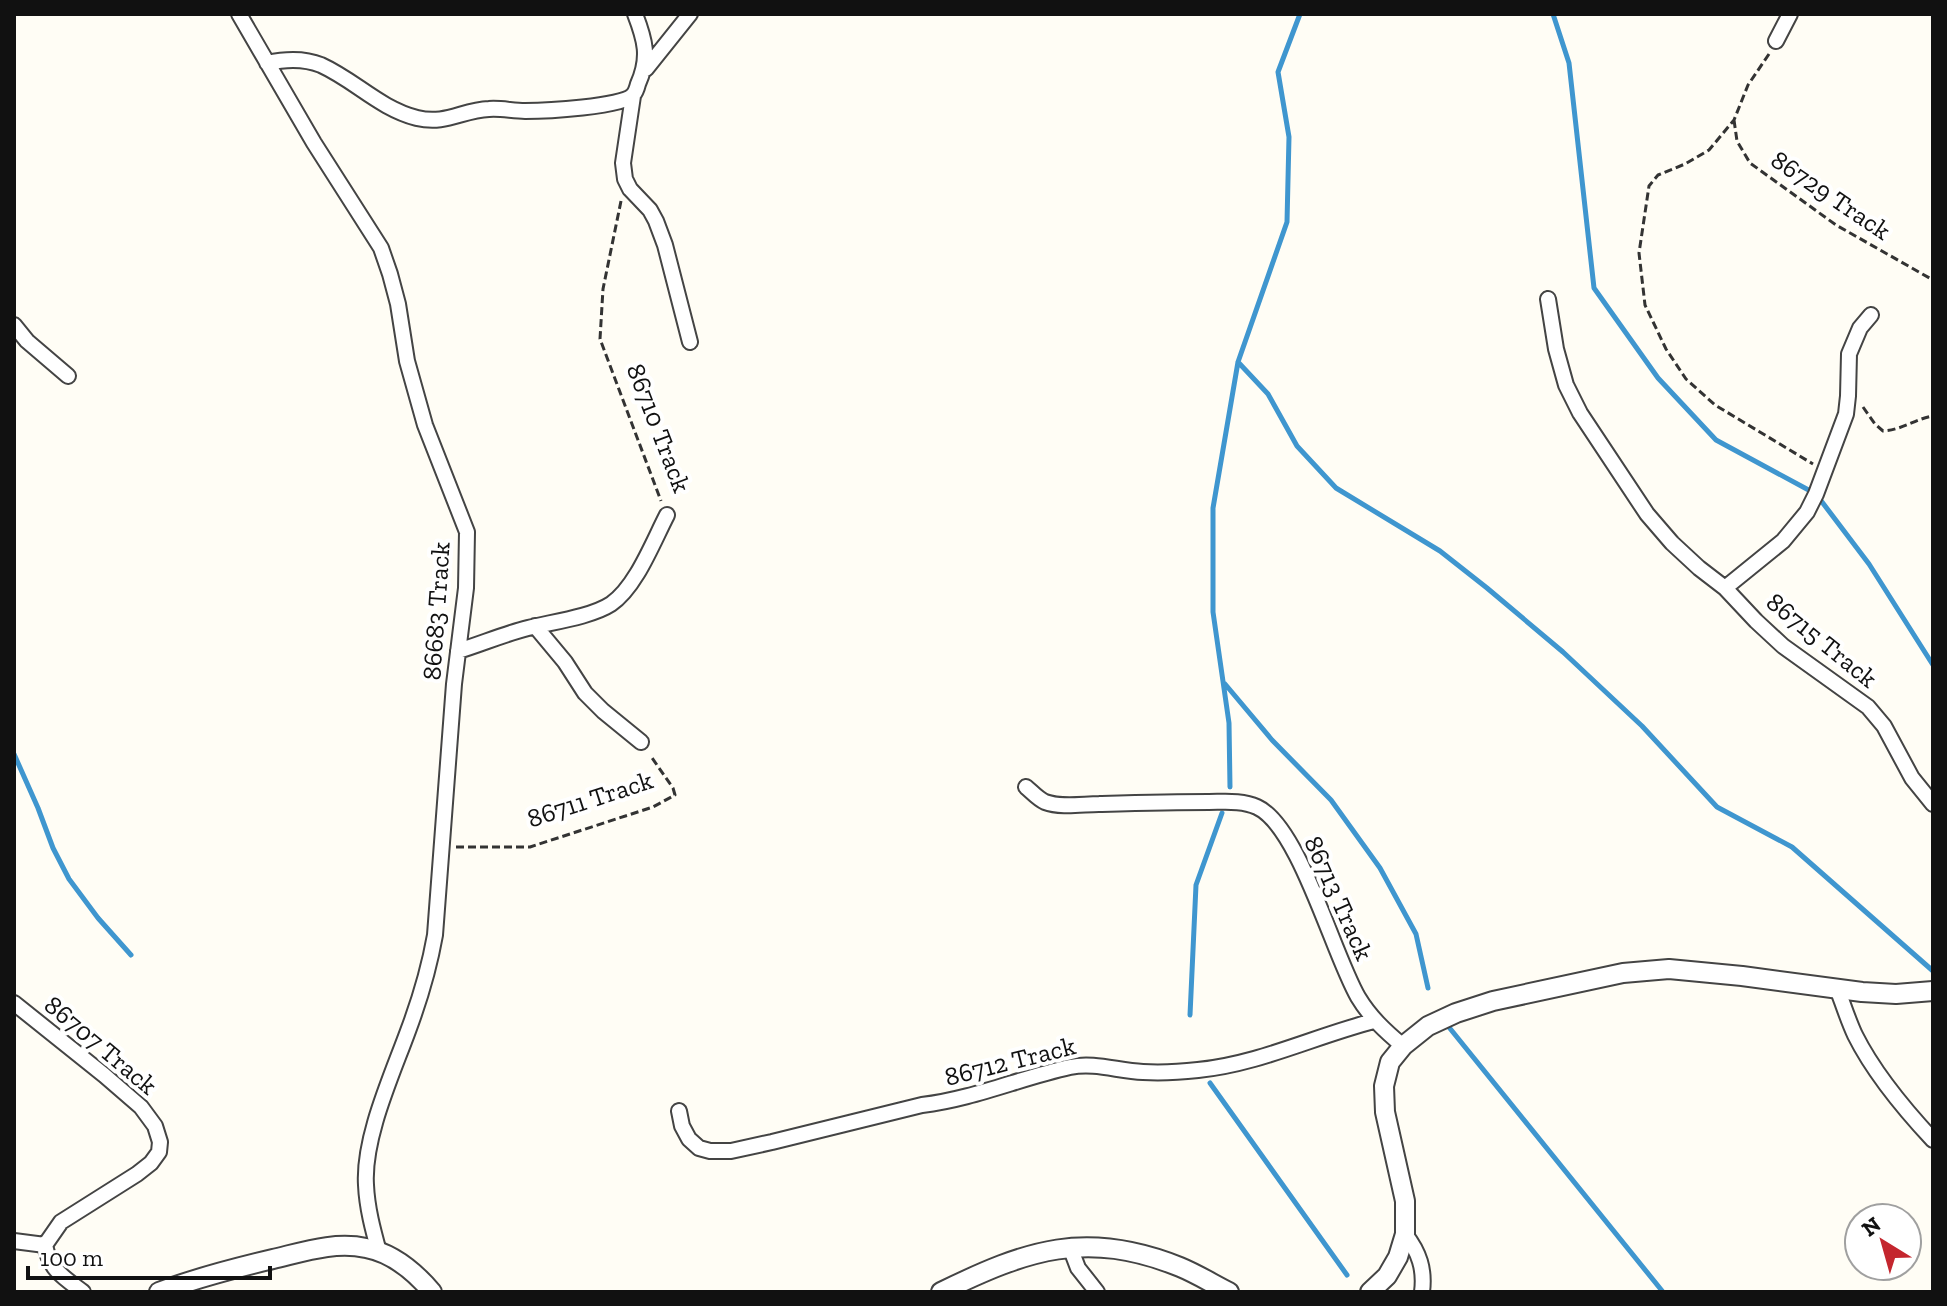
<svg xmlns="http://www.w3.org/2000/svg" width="1947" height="1306" font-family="'Zilla Slab',serif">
  <rect width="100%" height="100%" fill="#fffdf5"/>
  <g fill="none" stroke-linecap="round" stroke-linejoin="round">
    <path stroke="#3f96cf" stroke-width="5" d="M1553,14L1569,63L1594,288L1658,378L1716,440L1816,494L1869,564L1933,665
      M1238,362L1268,394L1297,446L1336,488L1440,551L1487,588L1563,652L1642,726L1717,807L1792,847L1933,971
      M1225,684L1272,740L1331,800L1380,868L1416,934L1428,988
      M14,754L38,808L53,848L69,879L98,918L131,955
      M1230,787L1229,723L1213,612V508L1238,362L1287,222L1289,137L1278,72L1300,14
      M1190,1015L1196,885L1222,813
      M1448,1026L1663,1292
      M1210,1083L1347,1275"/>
    <g stroke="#444" stroke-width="18">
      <path id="minor" d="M239,14L314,143L381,248L390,274L398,304L407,361L425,425L467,532L466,588L454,684L435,935C429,969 420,999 408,1031C392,1075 363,1138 366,1185C367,1208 373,1230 379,1252
        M1776,41L1790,14
        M267,63C285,59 304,58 321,65C356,81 379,108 417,118C446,125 462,110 489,109C501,108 513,111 525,111C544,111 623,107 633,95C636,92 637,88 638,84C650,57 645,40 635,14
        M646,69L690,14
        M633,96L623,163L625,179L630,189L650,210L656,221L665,245L690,342
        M1548,299L1556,349L1566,385L1580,413L1647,514L1672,543L1699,568L1725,588
        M1871,315L1860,328L1849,354L1848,396L1846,414L1816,494L1807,512L1783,541L1725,588L1756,621L1783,646L1868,707L1884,726L1912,778L1933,804
        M14,325L27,341L68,376
        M535,626L565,662L585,693L603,711L641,742
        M458,651C481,644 504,634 528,628C552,622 591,617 611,604C636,587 653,542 667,515
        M1026,787C1031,791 1038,799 1045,802C1061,808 1083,804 1099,804C1136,803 1172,802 1209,802C1224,802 1242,800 1257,807C1299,826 1333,954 1358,997C1370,1017 1385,1031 1403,1046
        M1837,988C1843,1004 1848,1020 1855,1035C1874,1073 1904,1109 1933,1140
        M14,1003L104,1075L141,1107L155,1126L160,1142L159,1152L151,1163L137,1174L61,1222L45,1245C50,1270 63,1277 83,1292
        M679,1111L682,1126L689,1139L699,1148L710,1151H731L772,1142L922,1105C973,1099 1020,1078 1070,1067C1095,1062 1118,1071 1143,1072C1161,1073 1180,1072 1198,1070C1259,1064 1315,1036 1374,1021
        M1405,1234C1419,1252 1425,1269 1422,1292
        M14,1241L45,1245
        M1070,1247L1078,1268L1097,1292"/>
    </g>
    <g stroke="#444" stroke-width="22">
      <path id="tertiary" d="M159,1292C196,1278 235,1268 273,1259C303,1252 335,1241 366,1248C392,1253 415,1272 432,1292
        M941,1292C1027,1250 1086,1229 1180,1267C1197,1274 1213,1284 1229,1292
        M1370,1292L1387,1276L1398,1257L1405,1234V1201L1385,1112L1384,1086L1390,1062L1403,1046L1428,1026L1456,1013L1493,1001L1623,973L1669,969L1742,976L1862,992L1896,994L1933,991"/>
    </g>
    <path stroke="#333" stroke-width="3" stroke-dasharray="8 4" stroke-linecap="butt" d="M1769,54L1748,85L1734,120L1709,150L1685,164L1658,175L1649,186L1639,253L1645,305L1666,349L1686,379L1715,405L1813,464
      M1734,120L1737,141L1750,163L1836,225L1933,280
      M621,201L603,289L600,339L661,501
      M1863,407L1875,424L1883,431C1902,430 1915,419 1933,416
      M456,847H530L653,807L675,795L673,788L650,755"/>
    <use href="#minor" stroke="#fff" stroke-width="14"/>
    <use href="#tertiary" stroke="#fff" stroke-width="18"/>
  </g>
  <g text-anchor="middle" stroke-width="8" stroke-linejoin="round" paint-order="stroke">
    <g font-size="26" fill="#111" stroke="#fff">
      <text transform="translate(1831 195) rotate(34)" y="9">86729 Track</text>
      <text transform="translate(659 428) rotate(69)" y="9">86710 Track</text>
      <text transform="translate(436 611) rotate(-86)" y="9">86683 Track</text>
      <text transform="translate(1822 640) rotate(39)" y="9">86715 Track</text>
      <text transform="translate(590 799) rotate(-18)" y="9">86711 Track</text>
      <text transform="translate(1339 898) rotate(66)" y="9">86713 Track</text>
      <text transform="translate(101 1045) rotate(40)" y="9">86707 Track</text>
      <text transform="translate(1010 1061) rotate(-14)" y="9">86712 Track</text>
    </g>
  </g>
  <rect width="1947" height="1306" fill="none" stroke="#111111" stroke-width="32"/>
  <g transform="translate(1883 1242) rotate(323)"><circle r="38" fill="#ffffff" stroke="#a0a0a0" stroke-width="2"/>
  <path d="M0-6L14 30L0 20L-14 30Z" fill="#c4262e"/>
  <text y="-12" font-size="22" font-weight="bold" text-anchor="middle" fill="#111111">N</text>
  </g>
  <path d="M28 1266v12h242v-12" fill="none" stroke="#111111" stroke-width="4"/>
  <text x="40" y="1266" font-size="24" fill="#111111" stroke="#ffffff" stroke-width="6" paint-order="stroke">100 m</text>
</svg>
